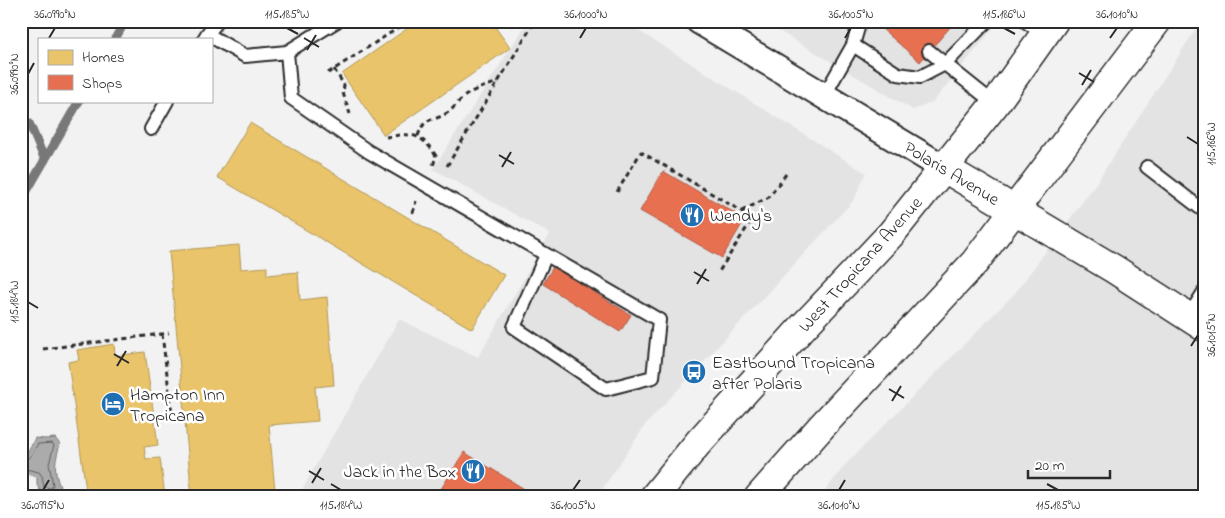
<svg xmlns="http://www.w3.org/2000/svg" width="1225" height="518" font-family="'Indie Flower',sans-serif">
  <rect width="100%" height="100%" fill="#f2f2f2"/>
  <filter id="ink" filterUnits="userSpaceOnUse"><feTurbulence type="fractalNoise" baseFrequency=".02" numOctaves="2"/><feDisplacementMap in="SourceGraphic" scale="10" xChannelSelector="R" yChannelSelector="G"/><feConvolveMatrix kernelMatrix="1 2 1 2 8 2 1 2 1" color-interpolation-filters="sRGB"/></filter>
  <g filter="url(#ink)">
    <path fill="#e3e3e3" d="M528,21H623L866,173L854,200L646,424L597,497H298L399,319L478,357L550,234L433,169Z
      M762,21H999L933,102L913,110Z
      M1201,21H1204V497H820L847,463L1015,293L1095,185Z"/>
    <path fill="#ababab" stroke="#787878" d="M35,438L45,439L55,438L60,444C55,462 53,469 60,487L52,494L41,493L37,485V477L21,472V458L27,453Z"/>
    <path fill="#e9c46a" stroke="#b09657" d="M418,21H491L510,48L384,135L342,74Z
      M250,123L504,275L472,329L217,177Z
      M239,245L241,269L267,267V275L298,272L300,300L327,297L334,385L315,387L318,421L269,425L275,491L218,497H192L169,251Z
      M114,344L115,356L145,352L158,445L144,447L146,459L160,458L165,497H87L68,362L79,360L77,350Z"/>
    <path fill="#e76f51" stroke="#af5b46" d="M887,21H948L952,25L920,62L881,28Z
      M663,171L745,219L722,258L640,211Z
      M553,267L631,315L620,332L543,284Z
      M464,452L526,490L522,497H436Z"/>
    <g fill="none" stroke-linecap="round" stroke-linejoin="round">
      <path stroke="#5e5e5e" stroke-width="1" d="M21,461C31,460 33,451 38,444L52,443L54,445L49,464L53,485L51,488L44,487L42,476L39,472L21,468"/>
      <path stroke="#787878" stroke-width="9" d="M115,39L125,21
        M29,123L45,160
        M21,201L79,101"/>
      <g stroke="#2b2b2b" stroke-width="16">
        <path id="service" d="M337,21L287,52L291,98L369,152L659,320L653,377L606,389L514,327L546,255
          M987,21L945,64L995,104
          M1025,21L1045,35
          M207,34L218,21
          M204,39L207,34L245,56L287,52
          M853,45L898,74L920,77L945,64L929,51
          M824,96L853,45L860,21
          M151,129L167,101
          M1147,167L1204,211
          M1188,317L1204,292"/>
      </g>
      <g stroke="#2b2b2b" stroke-width="29">
        <path id="minor" d="M699,21L944,168"/>
      </g>
      <g stroke="#2b2b2b" stroke-width="31">
        <path id="tertiary" d="M944,168L1114,269L1204,327"/>
      </g>
      <g stroke="#2b2b2b" stroke-width="31">
        <path id="primary" d="M654,497L698,443L801,329L891,234L995,104L1054,21
          M759,497L822,426L975,262L1157,21"/>
      </g>
      <path stroke="#2b2b2b" stroke-width="3" stroke-dasharray="5 4" stroke-linecap="butt" d="M507,21L513,28
        M334,69L344,85L343,93L350,114
        M328,73L409,21
        M418,136C425,115 432,123 447,113C454,109 458,101 465,96C474,89 487,86 498,82
        M386,137C411,133 421,132 436,156L433,166
        M447,166L535,21
        M617,192L641,152L753,218L718,273
        M742,211L769,197L786,174
        M413,213L416,201
        M162,334L173,423
        M43,349L169,333"/>
      <use href="#service" stroke="#fff" stroke-width="12"/>
      <use href="#minor" stroke="#fff" stroke-width="25"/>
      <use href="#tertiary" stroke="#fff" stroke-width="28"/>
      <use href="#primary" stroke="#fff" stroke-width="28"/>
    </g>
  </g>
  <path fill="none" stroke="#2b2b2b" stroke-width="2" d="M287,28L298,34M1004,28L1015,34M49,38L55,28M304,38L319,47M580,38L586,28M845,38L851,28M1110,38L1117,28M307,50L316,35M1079,73L1094,82M28,74L34,63M1082,85L1091,70M1187,137L1198,144M499,155L514,164M502,167L511,152M694,272L709,281M697,284L706,269M28,302L38,308M1191,346L1198,335M114,354L129,363M117,366L126,351M889,389L904,398M892,401L901,386M309,471L324,480M312,483L321,468M331,484L341,490M1047,484L1058,490M43,490L49,480M573,490L580,480M839,490L845,480"/>
  <defs>
    <g id="restaurant-disc" transform="scale(1.25)"><circle r="9.5" fill="#1f6fb2" stroke="#fff"/><path d="M-5-6h1v4h1v-4h1v4h1v-4h1v5L-1.5 .5V6h-2V.5L-5-1ZM5-6V6H3V1.5H1.5Q1.5-4 5-6Z" fill="#fff"/></g>
    <g id="bus-disc" transform="scale(1.25)"><circle r="9.5" fill="#1f6fb2" stroke="#fff"/><path d="M-5-6H5V4H4V6H2V4H-2V6H-4V4H-5ZM-3.5-4V0h7V-4ZM-3.5 1.2v1.5H-2V1.2ZM2 1.2v1.5H3.5V1.2Z" fill="#fff"/></g>
    <g id="hotel-disc" transform="scale(1.25)"><circle r="9.5" fill="#1f6fb2" stroke="#fff"/><path d="M-6-4.5h1.5V1H6V5H4.5V3h-9V5H-6ZM-4 0a1.8 1.8 0 1 1 3.6 0ZM.5 0V-2.5h3Q6-2.5 6 0Z" fill="#fff"/></g>
  </defs>
  <g fill-rule="evenodd">
    <use href="#restaurant-disc" x="692" y="215"/>
    <use href="#bus-disc" x="694" y="372"/>
    <use href="#hotel-disc" x="113" y="404"/>
    <use href="#restaurant-disc" x="473" y="471"/>
  </g>
  <g text-anchor="middle" stroke-width="5" stroke-linejoin="round" paint-order="stroke">
    <g font-size="18" fill="#2b2b2b" stroke="#fff">
      <text transform="translate(952 173) rotate(31)" y="6">Polaris Avenue</text>
      <text transform="translate(860 264) rotate(-48)" y="6">West Tropicana Avenue</text>
    </g>
    <g font-size="18" fill="#2b2b2b" stroke="#fff" text-anchor="start">
      <text x="710" y="221">Wendy's</text>
      <text x="712" y="368">Eastbound Tropicana<tspan x="712" dy="21">after Polaris</tspan></text>
      <text x="130" y="400">Hampton Inn<tspan x="130" dy="21">Tropicana</tspan></text>
      <text x="456" y="477" text-anchor="end">Jack in the Box</text>
    </g>
  </g>
  <rect width="1225" height="518" fill="none" stroke="#fff" stroke-width="55"/>
  <rect x="38" y="38" width="175" height="65" fill="#ffffff" stroke="#aaaaaa"/>
  <rect x="48" y="50" width="25" height="15" fill="#e9c46a" stroke="#aaaaaa"/>
  <text x="82" y="62" font-size="15" fill="#2b2b2b">Homes</text>
  <rect x="48" y="75" width="25" height="15" fill="#e76f51" stroke="#aaaaaa"/>
  <text x="82" y="88" font-size="15" fill="#2b2b2b">Shops</text>
  <path d="M1028 470v8h82v-8" fill="none" stroke="#2b2b2b" stroke-width="2.5"/>
  <text x="1035" y="470" font-size="15" fill="#2b2b2b" stroke="#ffffff" stroke-width="4" paint-order="stroke">20 m</text>
  <rect x="28" y="28" width="1170" height="462" fill="none" stroke="#2b2b2b" stroke-width="2"/>
  <g font-size="12" text-anchor="middle" fill="#2b2b2b">
    <text x="55" y="18">36.0990°N</text>
    <text x="287" y="18">115.185°W</text>
    <text x="586" y="18">36.1000°N</text>
    <text x="851" y="18">36.1005°N</text>
    <text x="1004" y="18">115.186°W</text>
    <text x="1117" y="18">36.1010°N</text>
    <text transform="translate(14 74) rotate(-90)" y="4">36.0990°N</text>
    <text transform="translate(1211 144) rotate(-90)" y="4">115.186°W</text>
    <text transform="translate(14 302) rotate(-90)" y="4">115.184°W</text>
    <text transform="translate(1211 335) rotate(-90)" y="4">36.1015°N</text>
    <text x="43" y="509">36.0995°N</text>
    <text x="341" y="509">115.184°W</text>
    <text x="573" y="509">36.1005°N</text>
    <text x="839" y="509">36.1010°N</text>
    <text x="1058" y="509">115.185°W</text>
  </g>
</svg>
